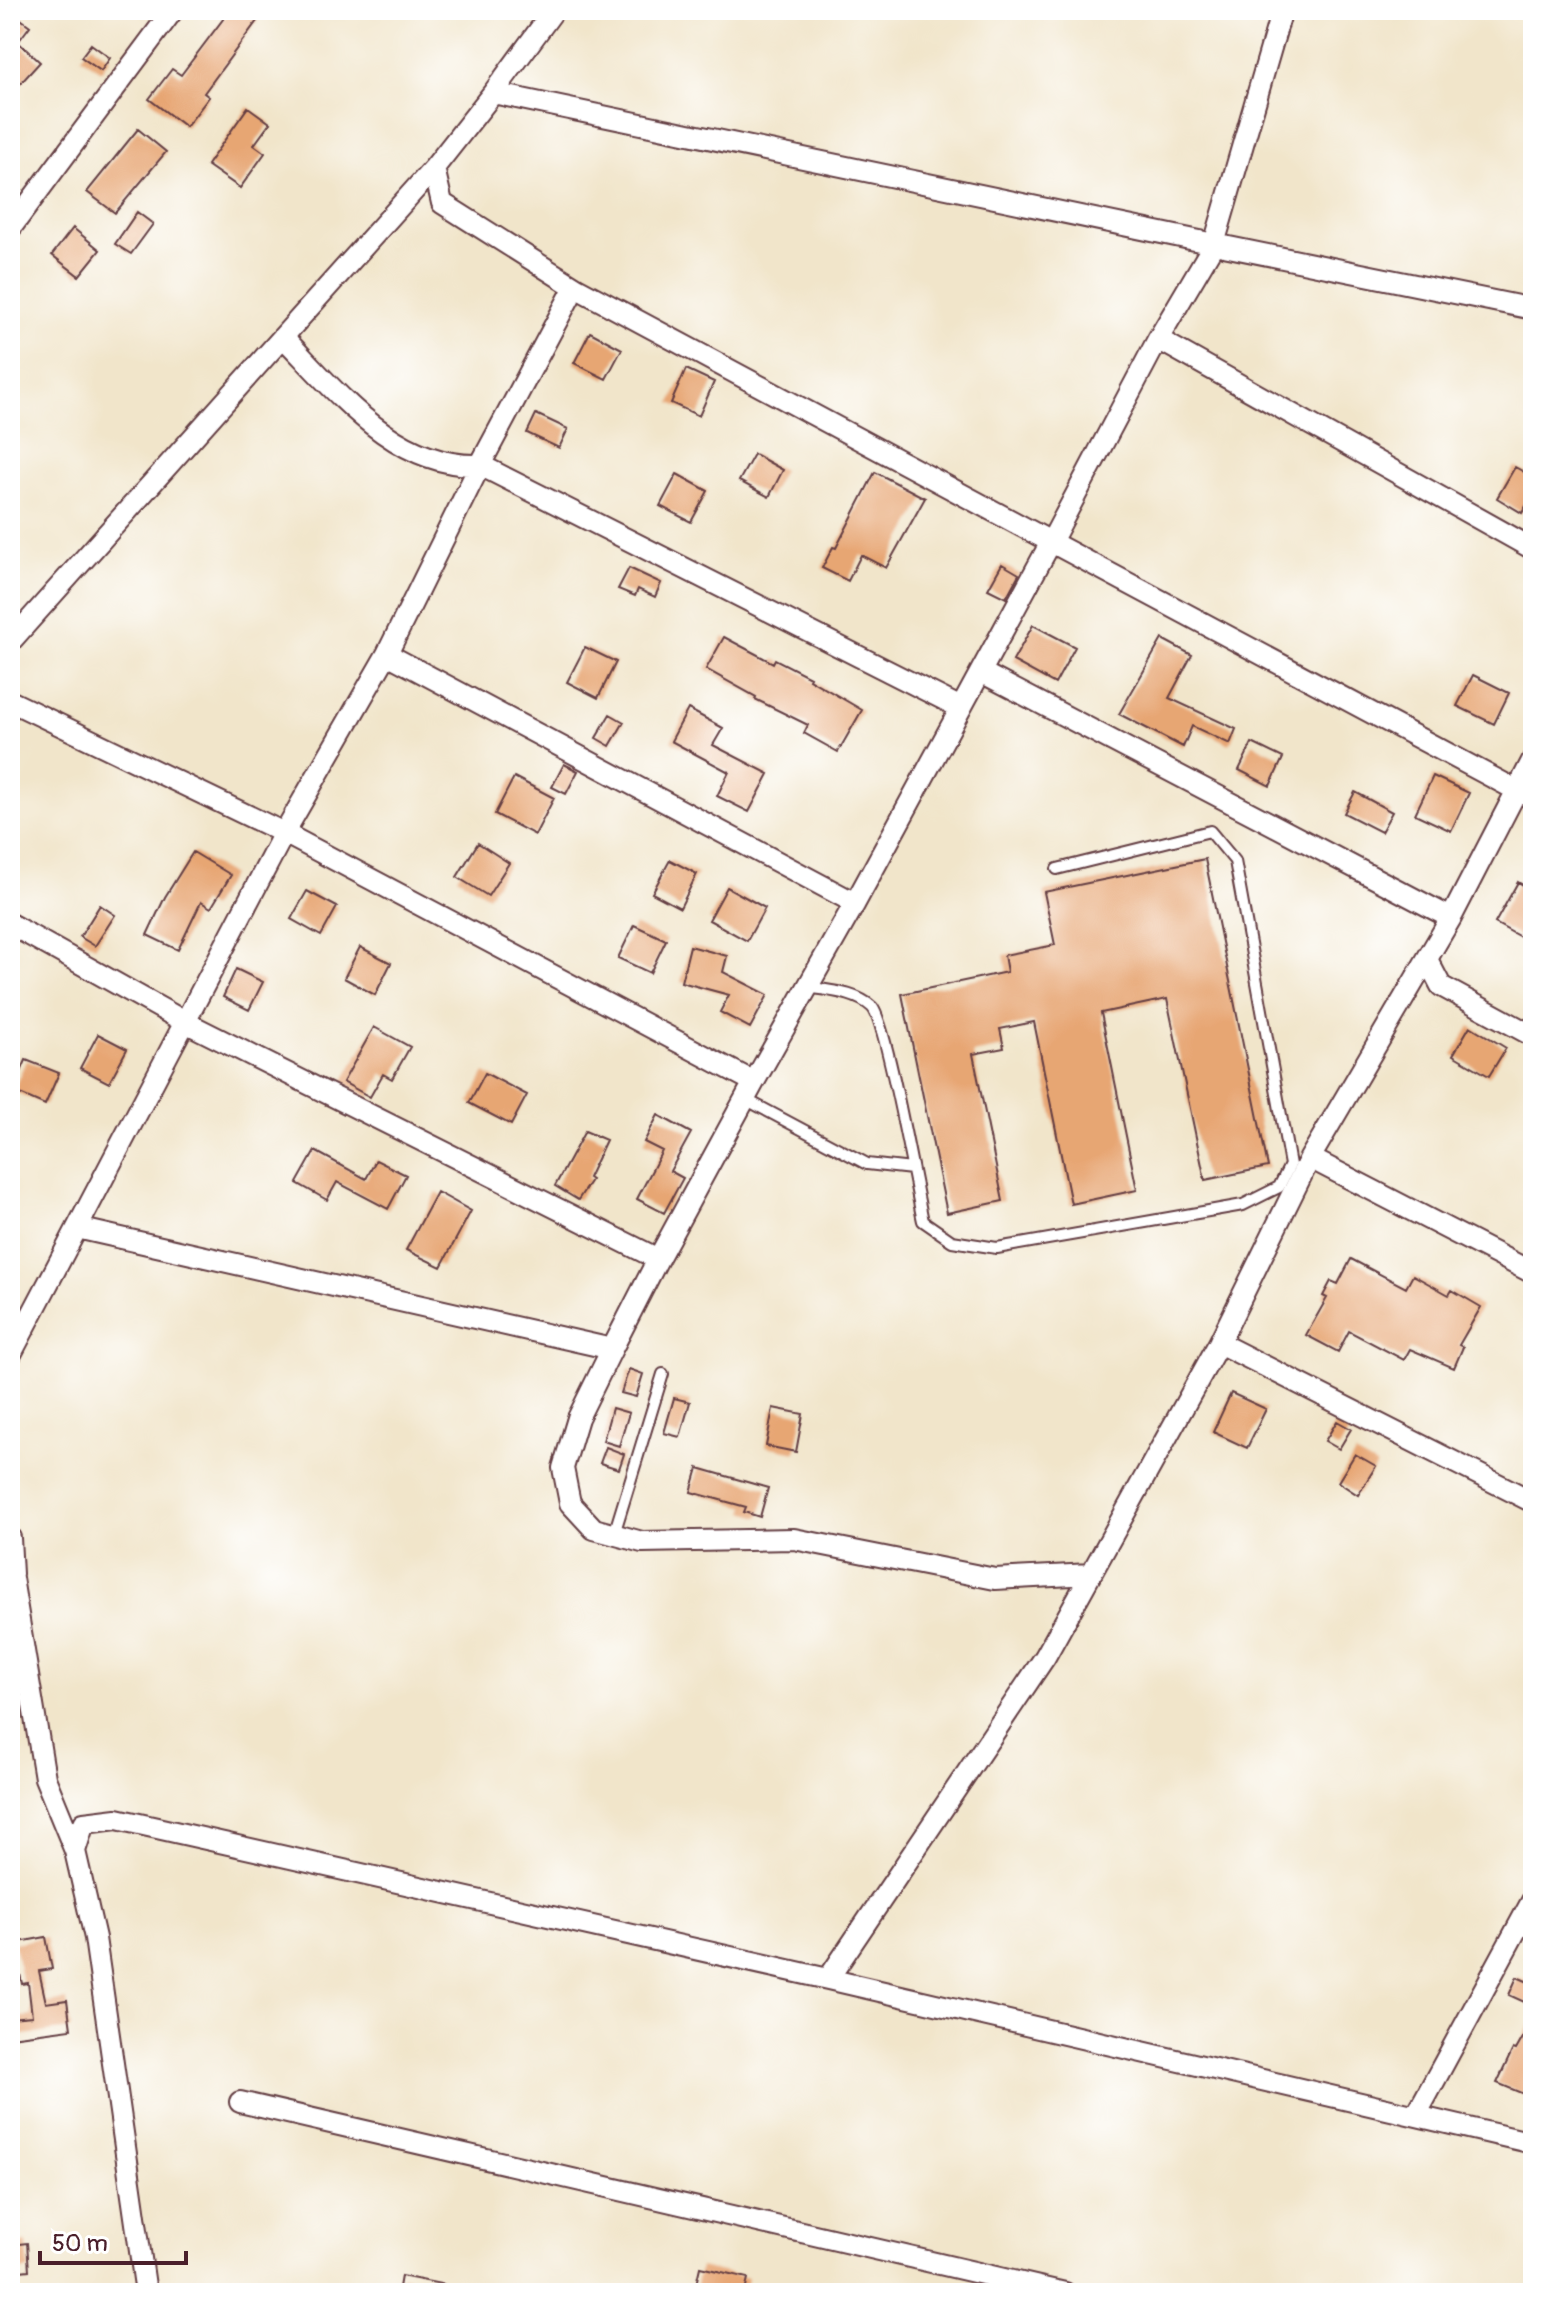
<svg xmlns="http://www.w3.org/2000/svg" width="1543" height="2303" font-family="Pangolin,sans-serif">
  <rect width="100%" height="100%" fill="#fff"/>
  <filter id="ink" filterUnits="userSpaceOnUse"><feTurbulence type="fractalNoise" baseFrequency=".0125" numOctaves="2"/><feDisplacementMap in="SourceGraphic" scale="16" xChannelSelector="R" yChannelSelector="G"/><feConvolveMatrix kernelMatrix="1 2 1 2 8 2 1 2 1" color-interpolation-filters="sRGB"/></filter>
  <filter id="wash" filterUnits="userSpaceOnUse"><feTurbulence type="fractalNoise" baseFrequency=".006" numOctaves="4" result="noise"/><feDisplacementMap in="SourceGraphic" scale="32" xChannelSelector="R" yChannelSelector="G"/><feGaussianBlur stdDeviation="1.8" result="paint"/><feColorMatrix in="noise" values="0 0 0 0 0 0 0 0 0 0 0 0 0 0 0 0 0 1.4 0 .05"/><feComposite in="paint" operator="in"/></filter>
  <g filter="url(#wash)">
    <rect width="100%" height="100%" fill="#f1e5ca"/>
    <g id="blocks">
      <path fill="#e7a673" d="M230,10H265L204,93L209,97L186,127L149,99L172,69L181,75Z
        M10,11L30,26L18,42L40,62L10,95Z
        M91,44L110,58L101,71L81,57Z
        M248,107L270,123L254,145L265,153L240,188L207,165Z
        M138,129L166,152L115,213L87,192Z
        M137,212L153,224L131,254L115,244Z
        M73,228L100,250L79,276L52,255Z
        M590,332L622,349L606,379L574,363Z
        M686,369L714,382L699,416L671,403Z
        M536,414L568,429L559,448L527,433Z
        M754,454L783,470L769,497L739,481Z
        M1515,467L1533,477V494L1522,513L1497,498Z
        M875,472L925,498L886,568L861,555L848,581L822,568L833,547L836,548Z
        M677,474L708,491L691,522L660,506Z
        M1002,564L1019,574L1006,598L988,589Z
        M629,568L661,583L655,597L638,589L635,596L618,589Z
        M1033,625L1075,647L1055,684L1013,661Z
        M724,637L773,663L775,659L810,677L809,679L862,710L838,752L804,733L808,725L755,699L756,697L706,669Z
        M1162,639L1192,655L1169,698L1236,729L1230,744L1192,726L1183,747L1119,714Z
        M585,647L616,662L598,698L567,682Z
        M1473,675L1509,693L1494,724L1457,706Z
        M688,709L723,728L713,745L769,774L749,812L717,796L729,772L671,741Z
        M610,714L624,722L610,746L596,738Z
        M1252,743L1283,758L1270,786L1239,770Z
        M564,764L578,771L566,794L552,787Z
        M1433,776L1469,793L1451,831L1415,814Z
        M514,777L554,798L535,835L495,814Z
        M1355,792L1392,812L1381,832L1344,813Z
        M478,843L509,863L488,896L457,877Z
        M193,852L231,875L211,908L201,902L178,950L147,935L165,897Z
        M1205,859L1268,1167L1205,1180L1167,999L1101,1013L1137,1190L1071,1204L1034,1022L1000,1029L1004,1048L973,1054L1003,1201L947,1213L902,994L1007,972L1004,955L1055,945L1044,892Z
        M670,860L697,874L680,908L652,893Z
        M1518,882L1533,891V917L1522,938L1495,923Z
        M727,887L765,908L747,941L709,920Z
        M307,891L337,907L321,936L291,919Z
        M100,905L115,915L95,946L80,937Z
        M634,925L666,940L650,973L618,958Z
        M690,946L727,956L723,972L768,995L750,1028L720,1012L729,995L681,982Z
        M360,947L391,963L375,995L344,978Z
        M236,969L263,982L249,1010L223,997Z
        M1470,1026L1506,1048L1489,1076L1453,1055Z
        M374,1027L410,1047L392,1079L383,1074L370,1097L343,1082Z
        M98,1034L127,1049L109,1083L80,1068Z
        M26,1060L59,1073L45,1105L13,1091Z
        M485,1073L527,1095L511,1125L469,1103Z
        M658,1115L691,1133L670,1171L683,1178L664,1213L637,1199L662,1151L644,1142Z
        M585,1131L606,1140L588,1178L591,1180L578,1200L555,1186Z
        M315,1151L366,1179L376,1160L406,1175L388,1209L337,1182L327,1200L297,1183Z
        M437,1192L471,1211L441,1267L406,1250Z
        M1351,1259L1406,1288L1413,1275L1449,1295L1452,1290L1481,1307L1459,1345L1463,1347L1454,1368L1410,1349L1404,1360L1349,1331L1338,1352L1306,1335L1327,1298L1323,1296L1331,1281L1338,1284Z
        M629,1369L643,1374L636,1397L621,1393Z
        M1231,1393L1266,1409L1247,1448L1213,1432Z
        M674,1398L690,1402L680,1437L664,1433Z
        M612,1408L629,1413L619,1446L603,1441Z
        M773,1408L803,1414L796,1452L766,1446Z
        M1337,1421L1351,1429L1339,1449L1325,1441Z
        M606,1447L624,1454L619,1469L600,1463Z
        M1355,1454L1376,1466L1358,1495L1338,1482Z
        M698,1468L768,1488L760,1517L744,1512L746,1507L691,1492Z
        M46,1937L52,1969L39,1971L46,2003L67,2000L71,2029L10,2037V2018L32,2016L28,1983L22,1984L14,1943Z
        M1517,1977L1533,1984V2006L1509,1995Z
        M1533,2020V2079L1526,2095L1497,2083L1513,2049L1516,2050Z
        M27,2243L29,2270L10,2272V2245Z
        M700,2267L748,2278L745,2293H694Z
        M401,2276L451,2286L450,2293H398Z"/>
    </g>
  </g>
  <g filter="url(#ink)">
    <use href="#blocks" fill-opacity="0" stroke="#633d43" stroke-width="2"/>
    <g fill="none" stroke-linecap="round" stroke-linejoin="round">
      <g stroke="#633d43" stroke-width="14">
        <path id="service" d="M808,987C829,991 856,992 872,1007C886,1020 916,1190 923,1221L952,1241L997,1248L1243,1205L1279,1187L1290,1165L1235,861L1210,831L1057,869
          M745,1099L867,1164L912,1169
          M614,1534L663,1374"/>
      </g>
      <g stroke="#633d43" stroke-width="24">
        <path id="minor" d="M493,93L1214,244L1282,10
          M434,168L442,203L575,287
          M10,229L173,10
          M283,337C337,392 395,468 480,465L575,287L1051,542L961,708
          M1158,339L1214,244L1533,309
          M1533,549L1158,339L1051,542L1533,799
          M10,642L434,168L493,93L554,10
          M387,654L480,465L961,708L855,903
          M10,701L284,833L387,654L855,903L754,1082
          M1451,918L1533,759
          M10,924L185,1022L284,833L754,1082L658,1259
          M1427,959L1441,986L1533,1036
          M1310,1158L1533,1273
          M1219,1343L1533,1502
          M612,1349L578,1418L563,1468L570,1503L594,1529L642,1542L794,1539L995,1579L1091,1574
          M10,1356L185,1022L658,1259L612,1349L77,1228
          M10,1538L12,1574
          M10,1566L45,1778L75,1851
          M828,1979L1045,1657L1219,1343L1310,1158L1451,918L981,672
          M240,2102L1065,2293
          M1416,2115L1533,1899
          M146,2293L95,1938L75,1851L84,1823L117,1819L828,1979L1533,2143"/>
      </g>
      <use href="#service" stroke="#fff" stroke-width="10"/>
      <use href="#minor" stroke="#fff" stroke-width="20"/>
    </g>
  </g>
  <rect width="1543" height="2303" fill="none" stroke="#fff" stroke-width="40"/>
  <path d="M40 2251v12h146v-12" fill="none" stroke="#4a1f2b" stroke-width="4"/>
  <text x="52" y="2251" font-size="24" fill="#4a1f2b" stroke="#ffffff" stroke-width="6" paint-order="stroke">50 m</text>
</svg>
